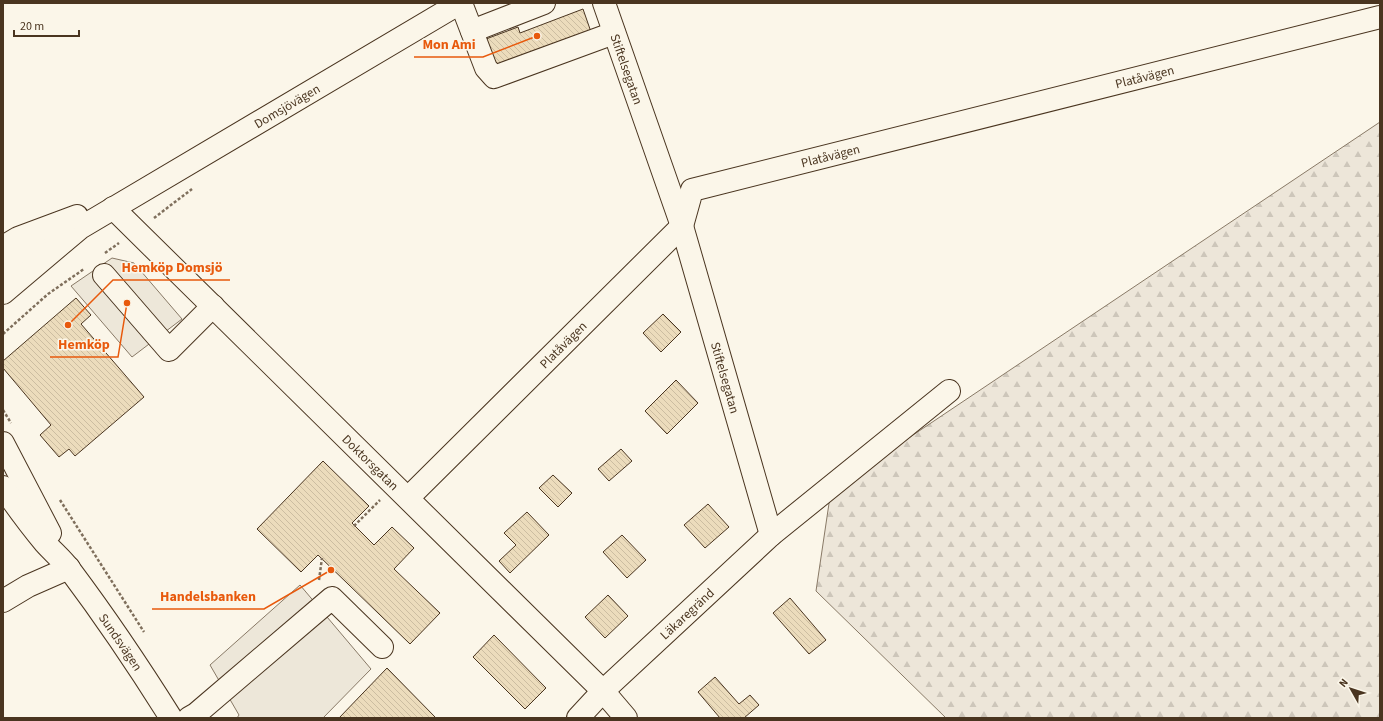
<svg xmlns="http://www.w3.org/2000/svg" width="1383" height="721" font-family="'Source Sans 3',sans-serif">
  <defs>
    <pattern id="forest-firs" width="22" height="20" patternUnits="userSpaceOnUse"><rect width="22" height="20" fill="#ede6d9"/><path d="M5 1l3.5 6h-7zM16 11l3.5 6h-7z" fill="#cdc6ba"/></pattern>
    <pattern id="building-back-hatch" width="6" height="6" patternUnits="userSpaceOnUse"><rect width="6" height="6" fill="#ecdcbc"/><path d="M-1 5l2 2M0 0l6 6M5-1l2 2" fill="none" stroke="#ccbda1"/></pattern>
  </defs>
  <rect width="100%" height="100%" fill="#fbf6e9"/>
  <path fill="url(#forest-firs)" stroke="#887966" d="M1380,122V718H946L816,591L831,490Z"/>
  <path fill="#ede7d9" stroke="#887966" d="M112,258L134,263L182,319L132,357L71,286Z
    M300,585L371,669L323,718H237L239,715L210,665Z"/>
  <path fill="url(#building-back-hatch)" stroke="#4a3520" d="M583,9L591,32L495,67L486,39L518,27L520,33Z
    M76,298L91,315L81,324L144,397L75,456L69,449L59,457L40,435L51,425L3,368V361Z
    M663,314L681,332L661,352L643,333Z
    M676,380L698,403L667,434L645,411Z
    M621,449L632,461L609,481L598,469Z
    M323,461L369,506L352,523L374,545L392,527L414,548L394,569L440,613L410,644L318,555L301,572L257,529Z
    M553,475L572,493L558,507L539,488Z
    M708,504L729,527L705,548L684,525Z
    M527,512L549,535L510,573L499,561L516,545L504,533Z
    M622,535L646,560L627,578L603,552Z
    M608,595L628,616L605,638L585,617Z
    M790,598L826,640L809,654L773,613Z
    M494,635L546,688L525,709L473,657Z
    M387,668L436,718H339Z
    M715,677L739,704L750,695L759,705L744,718H720L698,692Z"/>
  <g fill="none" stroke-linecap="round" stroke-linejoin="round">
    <g stroke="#4a3520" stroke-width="24">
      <g id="minor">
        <path d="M461,3L486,68L494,77L614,33"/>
        <path id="s1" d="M604,3L682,226L771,535"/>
        <path d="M472,31L544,3"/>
        <path id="s2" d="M113,208L603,691L626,718"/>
        <path d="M3,270L62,226"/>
        <path d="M104,275L169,350L213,306"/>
        <path id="s3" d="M3,293L80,228L460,3"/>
        <path d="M3,443L50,533"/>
        <path id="s4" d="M3,487C16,506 30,525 45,543C53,552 63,560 70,570C106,618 139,667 171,718"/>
        <path id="s5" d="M408,498L682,226L692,190L1380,17"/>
        <path d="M3,601L28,586L69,568"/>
        <path d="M189,718L196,714L332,598L382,647"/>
        <path id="s6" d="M578,718L603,691L771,535L949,391"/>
      </g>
    </g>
    <g stroke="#4a3520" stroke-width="24">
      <path id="major" d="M3,247L18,238L77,216"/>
    </g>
    <path stroke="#7f6f5c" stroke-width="2.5" stroke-dasharray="3 2" stroke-linecap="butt" d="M154,218L192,189
      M105,253L119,243
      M3,334L48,294L84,269
      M3,410L11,423
      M60,500L144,632
      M354,526L380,500
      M319,580L322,558"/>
    <use href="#minor" stroke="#fbf6e9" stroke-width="22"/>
    <use href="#major" stroke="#fbf6e9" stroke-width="22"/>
  </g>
  <g text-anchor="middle" stroke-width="3" stroke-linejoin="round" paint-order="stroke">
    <g font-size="13" fill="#4a3520" stroke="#fbf6e9">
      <text dy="5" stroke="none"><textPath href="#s1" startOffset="70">Stiftelsegatan</textPath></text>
      <text dy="5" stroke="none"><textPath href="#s5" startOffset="890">Platåvägen</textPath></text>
      <text dy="5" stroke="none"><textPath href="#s3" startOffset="341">Domsjövägen</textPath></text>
      <text dy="5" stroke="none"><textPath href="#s5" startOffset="566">Platåvägen</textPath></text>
      <text dy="5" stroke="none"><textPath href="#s5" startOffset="218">Platåvägen</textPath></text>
      <text dy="5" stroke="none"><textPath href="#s1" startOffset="394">Stiftelsegatan</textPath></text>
      <text dy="5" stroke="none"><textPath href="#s2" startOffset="362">Doktorsgatan</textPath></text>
      <text dy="5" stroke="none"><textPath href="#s6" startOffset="151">Läkaregränd</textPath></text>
      <text dy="5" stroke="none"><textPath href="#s4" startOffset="195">Sundsvägen</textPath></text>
    </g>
  </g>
  <path fill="none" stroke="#e8590c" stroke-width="1.5" d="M537 36L483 57H414M68 325L113 280H230M127 303L118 357H50M331 570L264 609H152"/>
  <g fill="#e8590c" stroke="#fbf6e9" stroke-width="1.5">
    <circle cx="537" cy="36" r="4"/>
    <circle cx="68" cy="325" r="4"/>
    <circle cx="127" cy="303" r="4"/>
    <circle cx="331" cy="570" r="4"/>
  </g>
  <g font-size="14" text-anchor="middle" font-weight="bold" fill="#e8590c" stroke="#fbf6e9" stroke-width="3" stroke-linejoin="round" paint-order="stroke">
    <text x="449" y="49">Mon Ami</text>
    <text x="172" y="272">Hemköp Domsjö</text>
    <text x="84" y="349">Hemköp</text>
    <text x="208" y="601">Handelsbanken</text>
  </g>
  <rect width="1383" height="721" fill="none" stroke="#4a3520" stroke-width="8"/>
  <g transform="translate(1351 689) rotate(309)" stroke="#fbf6e9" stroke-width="3" paint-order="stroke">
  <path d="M0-3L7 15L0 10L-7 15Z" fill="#4a3520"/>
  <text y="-6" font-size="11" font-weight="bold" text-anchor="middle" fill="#4a3520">N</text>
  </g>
  <path d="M14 30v6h65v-6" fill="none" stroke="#4a3520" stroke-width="2"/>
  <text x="20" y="30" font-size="12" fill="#4a3520" stroke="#fbf6e9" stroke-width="3" paint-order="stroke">20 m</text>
</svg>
